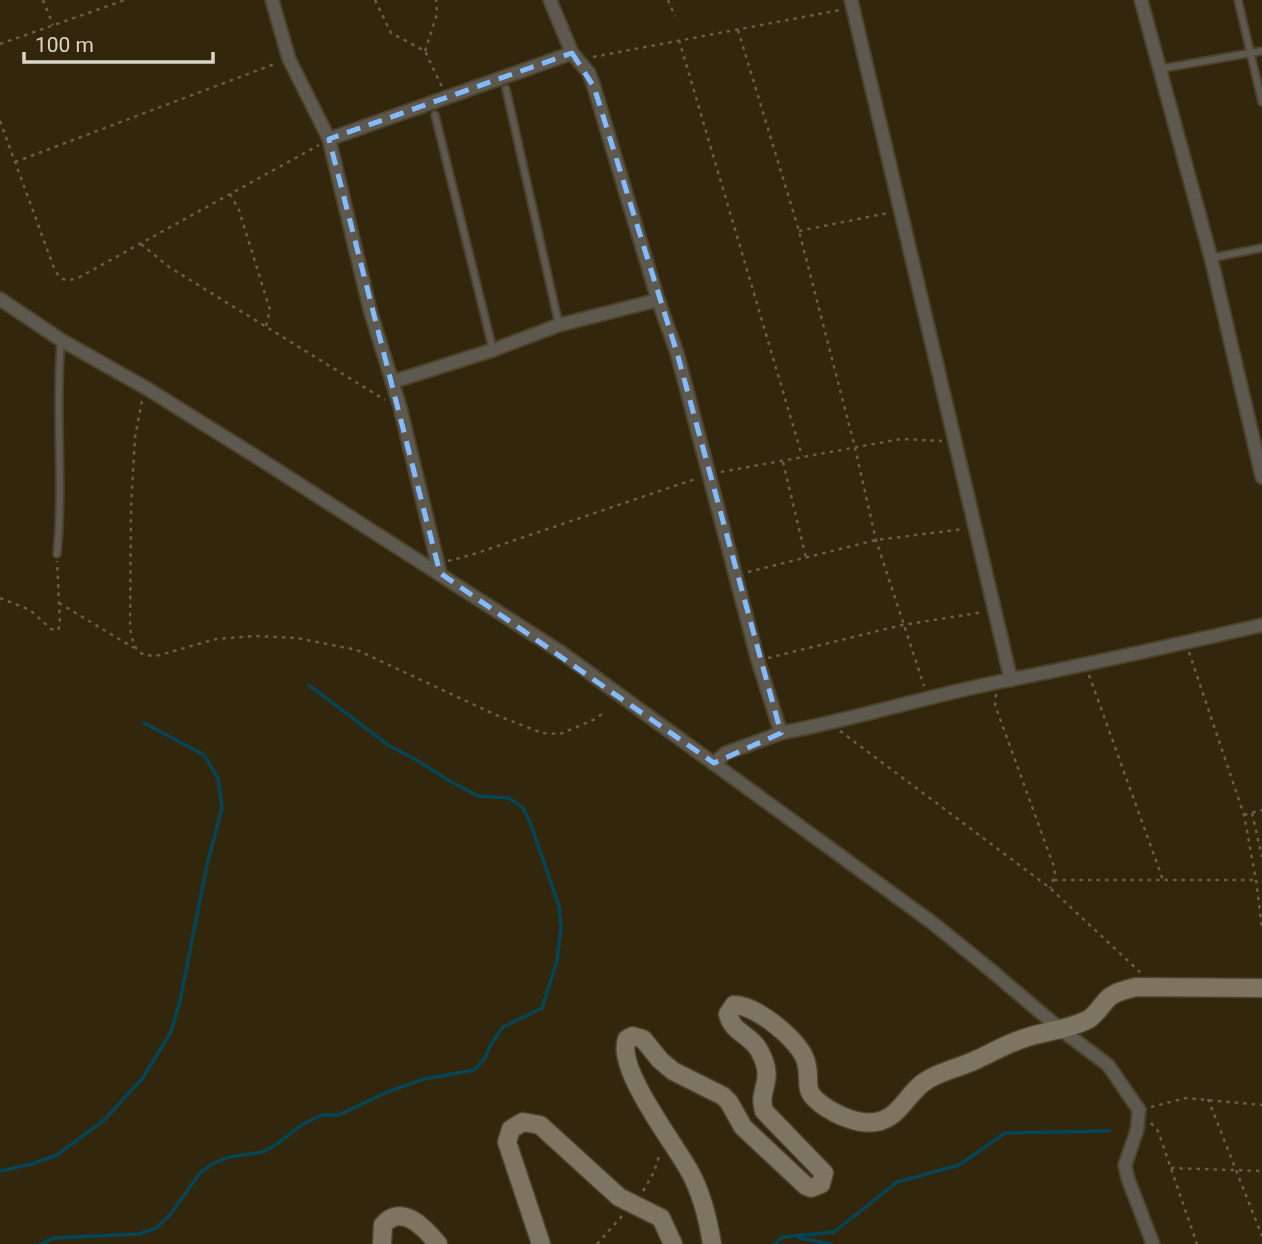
<svg xmlns="http://www.w3.org/2000/svg" width="1262" height="1244" font-family="Roboto,sans-serif">
  <rect width="100%" height="100%" fill="#32260d"/>
  <g fill="none" stroke-linecap="round" stroke-linejoin="round">
    <path stroke="#044656" stroke-width="3.5" d="M0,1171L32,1164L57,1155L103,1121L142,1079L171,1032L180,1001L207,865L222,808L218,778L204,755L144,723
      M799,1238L831,1244
      M40,1244L54,1238L139,1234L156,1228L169,1216L200,1173L214,1163L229,1157L263,1152L277,1144L303,1124L322,1115H339L387,1092L424,1079L474,1070L485,1058L491,1044L503,1027L542,1008L557,961L561,927L559,906L530,822L523,808L509,798L478,796L448,780L418,761L388,745L309,685
      M775,1244L782,1237L834,1232L897,1182L959,1165L1005,1133L1109,1131"/>
    <g stroke="#4d422b" stroke-width="10">
      <path id="lane" d="M1238,0L1262,102
        M1159,69L1262,51
        M506,89L559,325
        M435,115L493,350
        M1211,258L1262,248
        M57,554C64,483 55,412 61,340"/>
    </g>
    <g stroke="#4d422b" stroke-width="16">
      <path id="street" d="M272,0L289,59L329,139L370,310L400,407L440,573
        M550,0L572,53L589,73L594,87L658,300L677,353L758,661L781,733L726,753L714,763
        M851,0L1011,680
        M1141,0L1211,258L1262,477
        M329,139L572,53
        M0,299L61,340L146,388L263,461L562,653L934,924L993,972L1060,1029L1108,1065L1139,1110L1137,1130L1125,1165L1128,1179L1153,1244
        M392,382L493,350L559,325L658,300
        M781,733C854,719 925,697 998,682C1086,665 1174,645 1262,625"/>
    </g>
    <g stroke="#4d422b" stroke-width="21">
      <path id="secondary" d="M382,1244L383,1225C402,1203 424,1227 438,1244
        M541,1244L507,1142L511,1129L523,1122L540,1125L619,1197L661,1218L673,1244
        M712,1244C708,1219 702,1194 690,1172C675,1144 615,1068 627,1039L633,1036L643,1039L660,1060L673,1071L723,1096L729,1102L743,1127L806,1186L811,1188L821,1184L824,1173L764,1111C757,1088 776,1082 760,1052C752,1035 732,1033 728,1014L734,1005C756,1005 801,1041 806,1062C812,1083 801,1089 821,1104C836,1115 858,1125 876,1122C901,1118 908,1090 929,1079C944,1070 962,1067 978,1059C993,1052 1007,1044 1022,1039C1043,1031 1069,1030 1089,1019C1098,1013 1103,1002 1111,996C1118,991 1128,989 1136,987L1262,988"/>
    </g>
    <path stroke="#685e48" stroke-width="2.5" stroke-dasharray="3.5 5" stroke-linecap="butt" d="M43,0L53,25
      M375,0L391,33L425,51L442,87
      M668,0L675,16
      M738,30L799,231L855,448L876,540L924,686
      M679,40L802,456
      M0,44L125,0
      M425,51L437,14L436,0
      M593,57L840,10
      M0,121L54,268C60,280 65,282 78,278L319,145
      M15,162L277,63
      M230,194L239,210L270,310L266,326
      M799,231L888,213
      M141,244L169,267L385,400
      M142,401L135,437L131,507L130,628C134,649 137,658 160,655L216,639L256,636L297,638L357,650L496,715L542,733L560,734L593,720L605,712
      M783,462L806,558
      M721,472L901,439L942,441
      M448,561L471,555L698,478
      M748,572L876,540L964,529
      M0,598L30,610L51,629L58,630L60,625L57,561
      M59,603L134,648
      M1189,652L1244,815L1256,880L1262,929
      M768,658L902,625L984,612
      M1089,675L1163,880
      M996,694L995,705L1054,867L1055,875L1050,888
      M840,731L1050,888L1140,972
      M1252,813L1262,857
      M1244,815L1262,810
      M1054,880H1256
      M1208,1099L1262,1236
      M1151,1107L1186,1098L1262,1105
      M1151,1123L1158,1131L1197,1244
      M1171,1168L1262,1171
      M643,1191L654,1172L660,1153
      M597,1244L623,1215"/>
    <use href="#lane" stroke="#5e594e" stroke-width="6"/>
    <use href="#street" stroke="#5e594e" stroke-width="12"/>
    <use href="#secondary" stroke="#7d7462" stroke-width="18"/>
  </g>
  <path fill="none" stroke="#85bbfb" stroke-width="5" stroke-dasharray="14 9" stroke-linejoin="round" d="M572,53L594,87L677,353L781,733L714,763L440,573L329,139Z"/>
  <path d="M24 52v10h189v-10" fill="none" stroke="#dcd5c6" stroke-width="3.5"/>
  <text x="35" y="52" font-size="21" fill="#dcd5c6" stroke="#32260d" stroke-width="5" paint-order="stroke">100 m</text>
</svg>
